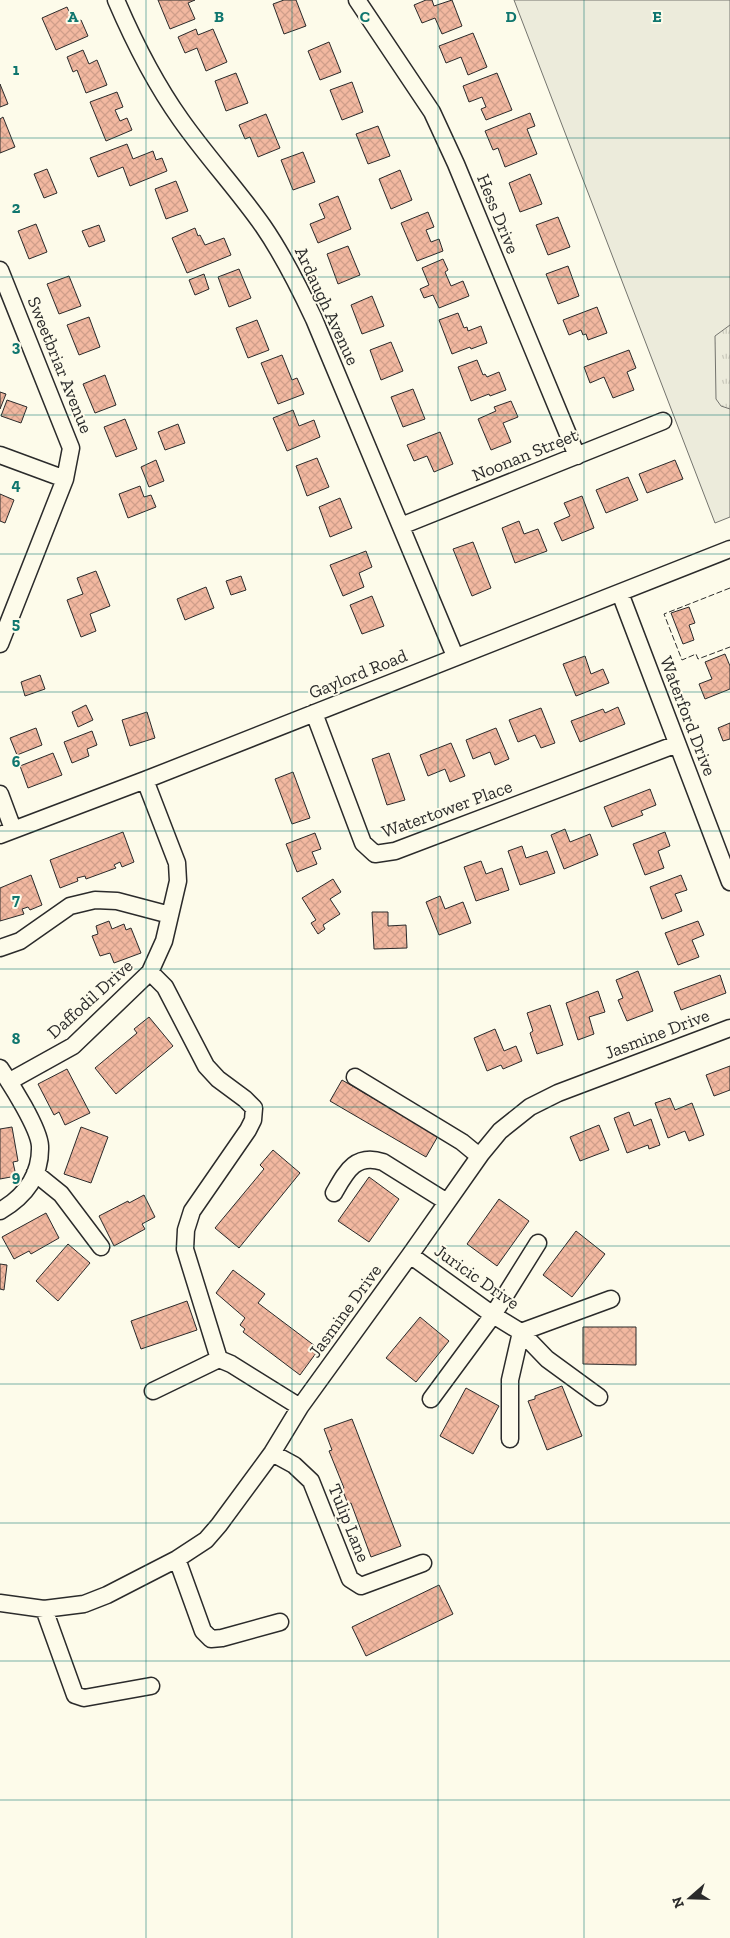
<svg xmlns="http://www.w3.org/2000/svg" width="730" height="1938" font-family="'Zilla Slab',serif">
  <defs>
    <pattern id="park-tufts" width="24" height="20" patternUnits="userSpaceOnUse" patternTransform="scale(1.25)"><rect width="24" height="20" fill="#ecebdb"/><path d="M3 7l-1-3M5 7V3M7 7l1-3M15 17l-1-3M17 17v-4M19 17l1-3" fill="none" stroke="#cbcabc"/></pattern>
    <pattern id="building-cross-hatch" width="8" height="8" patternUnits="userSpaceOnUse" patternTransform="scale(1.25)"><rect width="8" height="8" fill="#f2b8a0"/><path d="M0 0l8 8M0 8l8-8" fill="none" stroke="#d09e8a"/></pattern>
  </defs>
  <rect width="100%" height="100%" fill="#fdfbea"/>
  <path fill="#ecebdb" stroke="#74746e" d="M514,0H730V517L715,523Z"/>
  <path fill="url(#park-tufts)" stroke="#74746e" d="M730,325V409L721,406L716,399L715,336Z"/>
  <path fill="url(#building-cross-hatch)" stroke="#2b2b2b" d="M158,0H195L188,3L195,19L170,29Z
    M284,0H296L306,26L284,34L273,4Z
    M426,0H432L434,6L452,0L462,26L442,34L435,18L422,23L414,5Z
    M67,7L74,23L81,20L88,36L56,50L42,18Z
    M196,29L198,35L213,29L227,62L206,71L197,48L185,53L178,37Z
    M473,33L487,67L468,75L461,57L446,63L439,46Z
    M329,42L341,72L320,80L308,51Z
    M83,50L89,64L97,60L107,85L86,93L77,70L73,72L67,57Z
    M236,73L248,103L226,111L215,81Z
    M497,73L512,110L486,120L481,109L486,107L482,97L469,102L463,86Z
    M352,82L363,112L342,120L330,90Z
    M0,84L8,104L0,107Z
    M117,92L123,107L115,110L120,121L127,118L132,130L106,141L90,102Z
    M530,113L535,126L527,129L537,154L505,167L498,148L493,150L485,131Z
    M266,114L280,148L258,157L250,137L245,139L239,125Z
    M3,117L15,147L0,153V119Z
    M378,126L390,156L368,164L356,134Z
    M127,144L133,159L153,151L156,160L162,158L167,171L130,186L123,167L98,177L90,158Z
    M303,152L315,182L293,190L281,160Z
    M47,169L57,193L44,198L34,174Z
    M400,170L412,200L391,209L379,179Z
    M530,174L542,204L520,212L509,183Z
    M176,181L188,211L166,219L155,189Z
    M338,196L351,229L318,243L310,224L325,218L319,204Z
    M428,212L434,227L426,230L431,242L439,239L443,251L417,261L401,223Z
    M558,217L570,247L548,255L536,225Z
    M36,224L47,252L29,259L18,231Z
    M99,225L105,241L89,247L82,231Z
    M195,228L198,236L200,235L205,245L224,238L231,255L187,273L172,238Z
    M348,246L360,275L338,284L327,254Z
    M443,259L448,270L445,272L451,286L463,281L469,296L439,308L433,295L424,298L420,289L429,285L422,268Z
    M568,266L579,296L558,304L546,274Z
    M239,269L251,298L229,307L218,277Z
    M204,274L209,289L195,295L189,280Z
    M69,276L81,306L59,314L47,284Z
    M372,296L384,326L362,334L351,305Z
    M597,307L607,333L588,340L586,334L583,335L581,330L569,335L563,320Z
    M458,313L464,328L467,327L468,331L481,326L487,343L471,349L470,347L452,354L439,320Z
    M89,317L100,347L79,355L67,325Z
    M257,320L269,350L248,358L236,328Z
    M391,342L403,371L381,380L370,350Z
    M629,350L636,368L627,372L634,390L613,398L604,377L590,383L584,367Z
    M282,355L292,380L297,378L304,394L278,404L261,363Z
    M477,360L483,375L485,374L487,377L499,372L506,390L490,396L489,394L471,401L458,367Z
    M105,375L116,405L95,413L83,384Z
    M413,389L425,419L403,427L391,397Z
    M0,392L6,394L0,409Z
    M7,400L27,407L21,423L1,416Z
    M511,401L518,417L503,423L511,442L491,450L478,419L496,411L494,407Z
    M293,410L299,426L314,420L320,437L287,451L273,418Z
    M125,419L137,449L116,457L104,427Z
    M178,424L185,443L165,450L158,432Z
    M440,432L453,464L434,472L427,456L414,461L407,445Z
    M317,458L329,487L307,496L296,466Z
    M156,460L164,481L149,487L141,467Z
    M675,460L683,479L647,493L639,474Z
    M628,477L638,500L606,513L596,490Z
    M140,486L144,497L151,495L156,507L128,518L119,494Z
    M0,494L14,500L5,523L0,521Z
    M582,496L594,528L562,541L554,523L570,516L564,503Z
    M340,498L352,528L330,537L319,507Z
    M519,521L524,534L538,529L547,551L515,563L502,528Z
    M473,542L491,588L472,596L453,549Z
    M366,551L372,567L359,573L364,587L343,596L330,565Z
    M96,571L110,606L90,614L96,631L81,637L67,600L83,594L77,578Z
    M241,576L246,590L231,595L226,581Z
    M206,587L214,608L185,620L177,599Z
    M372,596L384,626L362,634L350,605Z
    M689,607L695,623L689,625L694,640L683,644L671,613Z
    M725,654L730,666V689L705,699L699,684L712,679L705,662Z
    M585,656L591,674L603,669L609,683L576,696L563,664Z
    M40,675L45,689L25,696L21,682Z
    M86,705L93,720L78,727L72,712Z
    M618,707L625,724L580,742L571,721L603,709L605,713Z
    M541,708L555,743L541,748L535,735L518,742L509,720Z
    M147,712L155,738L130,746L122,720Z
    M730,723V739L723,741L718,728Z
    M36,728L42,745L17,755L10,738Z
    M496,728L509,759L495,765L490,752L473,759L466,740Z
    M92,731L97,745L87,749L89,756L72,763L64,742Z
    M451,743L465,776L450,782L445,769L428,776L420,755Z
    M53,753L62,775L28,788L20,766Z
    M389,753L405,800L387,805L372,759Z
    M293,772L310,818L292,824L275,779Z
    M650,789L656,805L641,811L643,815L612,827L604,807Z
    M565,829L570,842L590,834L598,855L564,869L551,835Z
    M123,832L134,862L122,867L120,862L114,865L116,868L86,879L85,876L77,878L78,881L60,888L50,860Z
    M665,832L670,846L658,851L664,868L645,875L633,844Z
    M315,833L321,849L312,852L317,864L297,872L286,844Z
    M522,846L526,858L547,851L555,873L520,885L508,851Z
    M481,861L486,874L502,868L509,890L476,901L464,867Z
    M31,875L42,905L30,910L28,907L22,909L24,914L0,921V888Z
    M681,875L687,890L675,894L682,911L662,919L650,887Z
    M333,879L341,892L330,899L340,914L323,925L325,929L318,934L311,923L316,920L302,898Z
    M440,896L445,909L463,902L471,923L439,935L426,902Z
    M372,912H388V926L406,925L407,948L374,949Z
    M109,921L112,929L124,924L126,930L131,928L141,953L114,963L110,953L100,956L92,936L98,934L96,926Z
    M698,921L704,935L692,940L699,957L678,965L665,933Z
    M638,971L653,1011L627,1021L618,1000L623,998L616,980Z
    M720,975L726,993L681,1010L674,992Z
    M598,991L605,1012L589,1017L594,1034L578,1040L566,1003Z
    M550,1005L563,1045L537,1054L530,1033L533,1031L527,1013Z
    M149,1017L173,1046L116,1094L95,1068L137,1033L134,1029Z
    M495,1029L504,1051L516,1046L522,1061L503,1069L501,1065L487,1071L474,1038Z
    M730,1066V1090L714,1096L706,1075Z
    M67,1069L90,1113L65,1125L59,1112L54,1115L38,1084Z
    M342,1080L438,1136L426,1157L330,1101Z
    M670,1098L675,1110L692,1103L704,1135L689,1141L685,1131L668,1138L655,1103Z
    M629,1112L634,1126L651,1119L660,1145L649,1149L648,1145L627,1153L614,1118Z
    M599,1125L609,1150L580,1161L570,1137Z
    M12,1127L18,1161L13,1162L16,1176L0,1179V1129Z
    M81,1127L108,1137L91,1183L64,1174Z
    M273,1150L300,1173L239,1248L215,1228L264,1169L260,1165Z
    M369,1177L399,1199L369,1242L338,1221Z
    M144,1195L155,1217L142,1224L145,1229L114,1246L99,1216L128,1201L129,1203Z
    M499,1199L529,1221L497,1266L467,1244Z
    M46,1213L59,1238L31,1254L29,1251L14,1259L2,1237Z
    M576,1231L605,1254L572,1297L543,1275Z
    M68,1244L90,1263L58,1301L36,1281Z
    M0,1264L7,1265L4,1290L0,1289Z
    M233,1270L265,1294L258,1303L319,1349L300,1375L243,1332L245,1329L240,1325L245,1318L216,1293Z
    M187,1301L197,1330L141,1349L131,1321Z
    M420,1317L449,1341L416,1382L386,1358Z
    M583,1327H636V1365L583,1364Z
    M562,1386L582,1436L547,1450L528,1401L535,1399V1396Z
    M466,1388L499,1406L473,1454L440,1436Z
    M352,1419L401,1546L371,1557L351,1503L348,1504L342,1489L344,1488L329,1451L332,1450L324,1429Z
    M439,1585L453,1614L366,1656L352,1627Z"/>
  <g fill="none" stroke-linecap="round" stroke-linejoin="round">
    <g stroke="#2b2b2b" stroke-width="19">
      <path id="minor" d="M116,0C134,42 154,82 181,120C207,157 237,189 263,226C283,255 299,287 314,319L455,656
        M357,0L432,112L456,164L577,456
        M0,270L71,448L65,479L0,644
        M0,455L65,479
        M401,526L663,421
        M620,593L730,882
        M314,713L363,843L375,854L395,851L677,744
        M0,794L13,829
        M0,835L145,780L730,549
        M0,948L20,941L70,906L95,900L117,901L170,915
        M150,972L165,987L206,1066L218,1079L245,1099L254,1108L253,1120L248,1130L192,1211L186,1230L185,1249L219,1359L231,1364L300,1407
        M0,1068C11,1084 39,1128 40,1146C41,1176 24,1197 0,1211
        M355,1077L462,1142L479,1156
        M10,1081L73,1046L150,972L164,941L178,881L177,863L145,780
        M35,1173L61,1194L101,1247
        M334,1193C346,1172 355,1153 383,1162L447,1202
        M410,1255L493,1315L521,1332L547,1359L599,1397
        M521,1332L611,1299
        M153,1391L219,1359
        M431,1399L493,1315L538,1243
        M510,1439V1380L521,1332
        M272,1453L294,1465L311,1481L350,1579L361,1586L423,1563
        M177,1559L203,1631L211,1639L222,1638L280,1622
        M0,1603L44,1609L84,1604L107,1595L177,1559L206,1540L219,1525L272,1453L300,1407L410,1255L481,1154L500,1131L530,1107L558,1093L730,1028
        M44,1609L75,1695L84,1698L151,1686"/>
    </g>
    <use href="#minor" stroke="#fdfbea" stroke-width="16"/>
    <path stroke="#2b2b2b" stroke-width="1" stroke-dasharray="6 2.5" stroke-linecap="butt" d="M730,588L664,614L682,660L696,654L698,659L730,647"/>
  </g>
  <path fill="none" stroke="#0f766e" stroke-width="1" stroke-opacity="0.55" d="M146,0V1938M292,0V1938M438,0V1938M584,0V1938M0,138H730M0,277H730M0,415H730M0,554H730M0,692H730M0,831H730M0,969H730M0,1107H730M0,1246H730M0,1384H730M0,1523H730M0,1661H730M0,1800H730"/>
  <g text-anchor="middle" stroke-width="4" stroke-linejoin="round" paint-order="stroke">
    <g font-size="18" fill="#2b2b2b" stroke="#fdfbea">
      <text transform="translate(498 214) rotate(68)" y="6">Hess Drive</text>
      <text transform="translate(327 306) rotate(65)" y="6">Ardaugh Avenue</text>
      <text transform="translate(60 365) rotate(68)" y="6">Sweetbriar Avenue</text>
      <text transform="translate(525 455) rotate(-22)" y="6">Noonan Street</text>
      <text transform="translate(358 674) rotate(-22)" y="6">Gaylord Road</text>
      <text transform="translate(688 716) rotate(69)" y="6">Waterford Drive</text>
      <text transform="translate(447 809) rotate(-20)" y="6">Watertower Place</text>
      <text transform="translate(90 999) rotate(-42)" y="6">Daffodil Drive</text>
      <text transform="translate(657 1034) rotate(-21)" y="6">Jasmine Drive</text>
      <text transform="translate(477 1277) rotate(35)" y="6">Juricic Drive</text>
      <text transform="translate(345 1311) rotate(-54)" y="6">Jasmine Drive</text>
      <text transform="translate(349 1523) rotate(68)" y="6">Tulip Lane</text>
    </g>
  </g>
  <g font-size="16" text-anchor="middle" font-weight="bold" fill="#0f766e" stroke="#fdfbea" stroke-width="4" stroke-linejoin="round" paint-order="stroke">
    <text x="73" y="22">A</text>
    <text x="219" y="22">B</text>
    <text x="365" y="22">C</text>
    <text x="511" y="22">D</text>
    <text x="657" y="22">E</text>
    <text x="16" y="75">1</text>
    <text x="16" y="213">2</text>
    <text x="16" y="352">3</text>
    <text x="16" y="490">4</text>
    <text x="16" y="629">5</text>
    <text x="16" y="767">6</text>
    <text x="16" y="905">7</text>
    <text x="16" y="1044">8</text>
    <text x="16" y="1182">9</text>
  </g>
  <g transform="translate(690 1898) rotate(250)" stroke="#fdfbea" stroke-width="4" paint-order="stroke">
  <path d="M0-4L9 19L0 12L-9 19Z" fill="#2b2b2b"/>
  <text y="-8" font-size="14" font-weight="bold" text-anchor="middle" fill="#2b2b2b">N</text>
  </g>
</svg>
